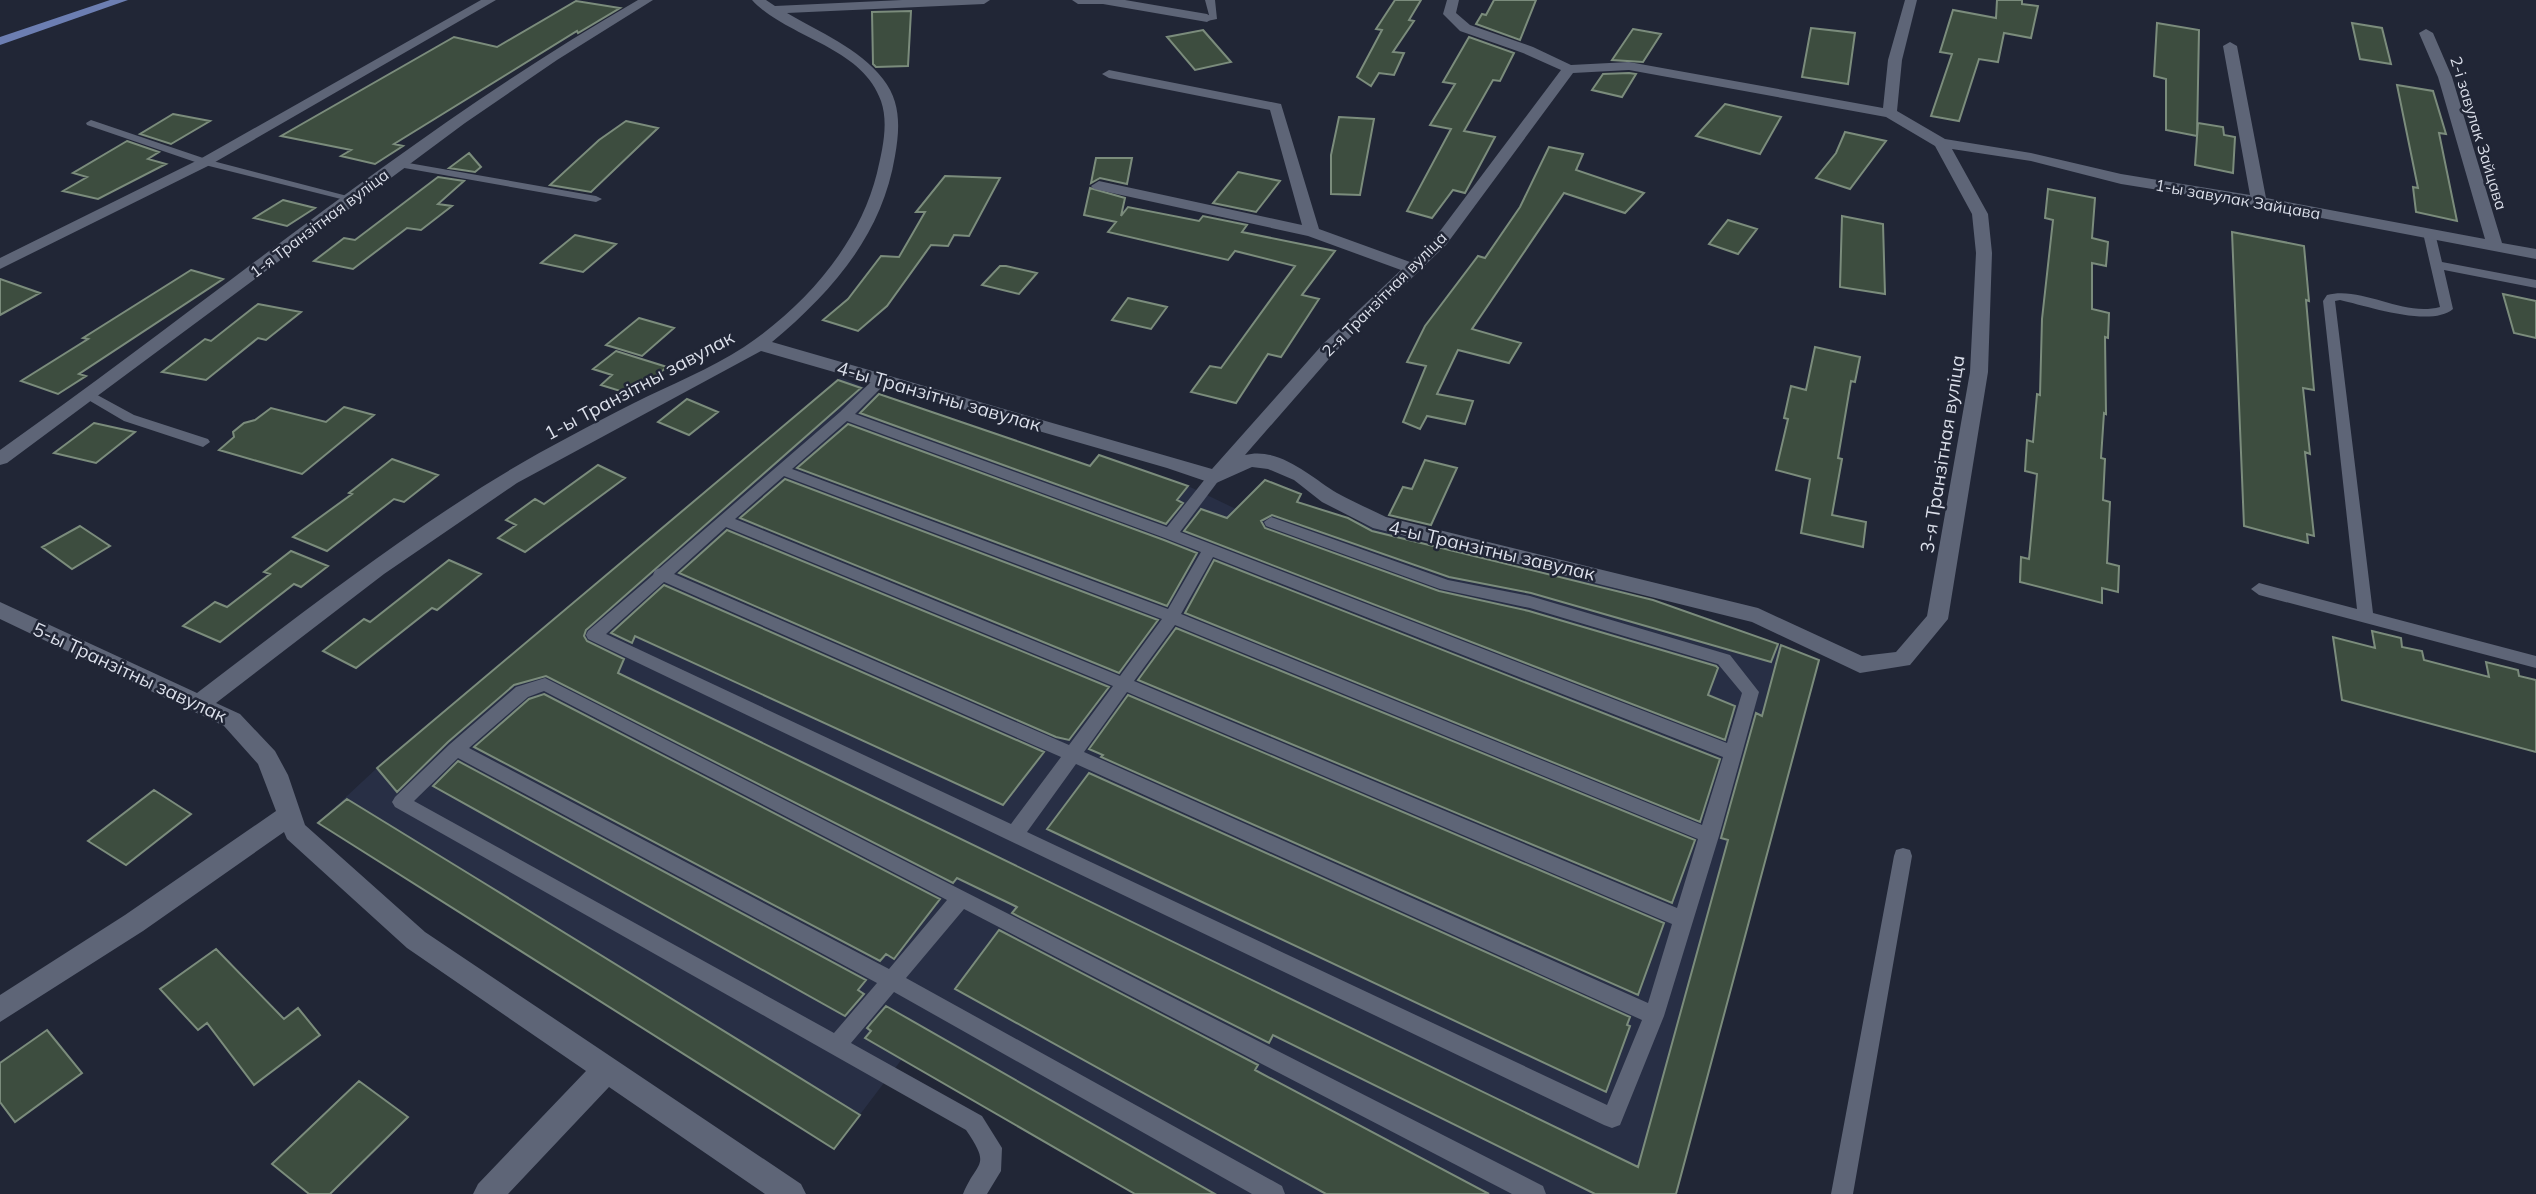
<svg xmlns="http://www.w3.org/2000/svg" width="2536" height="1194" font-family="Mulish,sans-serif">
  <rect width="100%" height="100%" fill="#212636"/>
  <path fill="#282f45" d="M841,377L877,393L1090,466L1099,455L1188,486L1236,509L1265,480L1301,494L1297,502L1462,555L1606,585L1714,620L1819,660L1676,1194H1135L902,1059L834,1149L318,823L377,768Z"/>
  <path fill="#3d4d3f" stroke="#7b8c7c" stroke-width="2" d="M1395,0H1421L1409,20L1414,21L1393,52L1404,53L1394,75L1379,73L1371,86L1357,77L1382,30L1376,29Z
    M1494,0H1536L1520,40L1476,24L1482,14L1486,15Z
    M1997,0H2022V4L2038,6L2031,38L2004,33L1998,62L1979,59L1959,121L1931,116L1952,54L1940,52L1953,10L1996,18Z
    M576,1L620,8L578,33L577,31L394,144L403,146L375,164L341,156L351,150L281,136L454,37L497,47Z
    M911,11L908,66L876,67L873,64L872,12Z
    M2157,23L2199,30L2197,136L2166,130V79L2154,76Z
    M2352,23L2382,28L2391,64L2360,59Z
    M1811,28L1855,33L1848,84L1802,77Z
    M1633,29L1661,34L1643,62L1612,60Z
    M1203,30L1231,62L1195,70L1167,37Z
    M1469,37L1514,53L1500,81L1493,80L1464,131L1495,137L1465,193L1453,190L1432,218L1407,211L1451,129L1430,125L1455,84L1443,82Z
    M1629,73L1636,74L1622,97L1592,90L1603,74Z
    M2397,85L2433,91L2446,134L2439,133L2457,221L2416,212L2413,187L2418,188Z
    M1725,104L1781,117L1760,154L1696,136Z
    M173,114L210,121L171,144L140,134Z
    M1339,117L1374,119L1360,195L1331,194V155Z
    M626,121L658,128L591,192L550,185L599,140Z
    M2198,123L2223,127L2224,135L2235,137L2233,173L2195,165Z
    M1845,132L1886,141L1850,189L1816,178L1836,153Z
    M127,141L159,152L148,159L166,164L98,199L63,191L87,177L73,173Z
    M1549,147L1583,154L1576,170L1644,193L1625,213L1564,193L1472,329L1521,343L1509,363L1458,350L1437,394L1473,401L1465,424L1427,416L1420,429L1403,422L1426,366L1407,362L1425,326L1478,256L1485,258L1520,207Z
    M469,153L481,167L475,172L449,168Z
    M1096,158H1132L1127,184L1100,178L1091,183Z
    M1238,172L1280,181L1256,212L1213,203Z
    M945,176L1000,178L969,236L954,235L948,246L931,245L887,306L858,331L823,320L848,299L881,256L899,257L925,212H916Z
    M438,177L464,181L438,204L452,206L421,230L407,228L353,269L314,261L344,238L355,240Z
    M1090,188L1125,198L1121,216L1128,207L1199,221L1203,216L1247,225L1242,232L1335,251L1302,295L1319,299L1281,357L1268,354L1236,403L1191,392L1210,366L1221,368L1295,266L1235,251L1228,260L1108,232L1116,222L1084,215Z
    M2048,189L2095,198L2092,238L2108,242L2106,266L2092,263V309L2109,313L2108,338L2105,337L2106,414L2104,413L2101,458L2105,459L2103,500L2110,502L2107,563L2119,566L2118,592L2102,588V603L2020,582L2021,557L2029,559L2037,474L2025,471L2027,440L2033,442L2037,394L2040,395L2042,319L2053,220L2045,218Z
    M283,200L315,208L287,226L254,218Z
    M1842,216L1883,224L1885,294L1840,287Z
    M1728,220L1757,229L1738,254L1709,244Z
    M2232,232L2304,246L2309,301L2306,300L2314,390L2303,388L2310,454L2305,452L2314,536L2307,534L2308,543L2244,526Z
    M575,235L616,244L583,272L541,263Z
    M1000,266H1006L1037,273L1019,294L982,285Z
    M191,270L223,279L79,374L86,376L58,394L21,381L88,339L83,338Z
    M0,279L40,293L0,315Z
    M2503,294L2536,301V338L2514,333Z
    M1128,298L1167,307L1151,329L1112,320Z
    M258,304L301,312L266,340L258,338L206,380L162,372L205,339L211,341Z
    M639,318L674,328L642,356L606,345Z
    M1815,347L1860,357L1855,382L1851,381L1838,458L1842,459L1832,515L1866,522L1863,547L1801,533L1810,479L1776,470L1788,419L1784,418L1791,386L1806,390Z
    M616,351L667,367L633,395L601,385L612,375L593,369Z
    M838,380L861,388L586,630L584,636L587,641L624,659L618,673L1638,1167L1728,840L1721,838L1756,713L1762,716L1781,645L1819,660L1676,1194H1595L1273,1035L1269,1043L1012,913L1017,907L957,878L953,883L546,676L514,685L448,742L397,792L377,768Z
    M879,394L1090,466L1099,455L1188,486L1177,500L1183,503L1166,524L860,413Z
    M687,399L718,412L689,435L658,422Z
    M344,407L374,415L302,474L219,450L234,437L233,432L244,423L255,420L271,408L326,422Z
    M94,423L135,432L96,463L54,453Z
    M848,424L1164,540L1197,553L1167,606L797,468Z
    M392,459L438,475L404,502L394,499L327,551L293,537L352,494L349,493Z
    M1425,460L1457,468L1431,525L1389,515L1403,487L1412,489Z
    M598,465L625,478L525,552L498,538L516,525L506,520L535,499L544,504Z
    M785,479L1158,620L1119,673L740,518Z
    M1265,480L1301,494L1297,502L1348,518L1372,531L1653,600L1778,644L1771,662L1531,593L1449,577L1272,515L1261,521L1265,528L1439,591L1529,611L1716,666L1718,668L1708,695L1735,706L1725,740L1184,531L1201,509L1227,518Z
    M80,526L110,546L72,569L42,547Z
    M727,530L1109,687L1069,740L1056,737L679,573Z
    M291,551L328,566L301,587L294,584L220,642L183,626L215,602L227,607L270,574L264,572Z
    M449,560L481,574L437,610L432,608L356,668L323,651L364,619L370,622Z
    M1214,560L1720,759L1700,822L1185,613Z
    M664,585L1044,752L1003,805L635,636L632,643L611,633Z
    M1176,628L1695,840L1672,903L1138,680Z
    M2372,631L2401,638L2402,647L2422,651L2424,660L2489,677L2486,662L2518,670L2519,676L2536,680V752L2342,700L2333,637L2375,648Z
    M544,694L940,899L894,959L886,954L880,961L474,747L529,699Z
    M1128,695L1664,923L1638,995L1101,757L1103,755L1089,749Z
    M458,761L866,980L858,990L864,994L845,1016L433,786Z
    M1089,773L1630,1017L1627,1025L1630,1026L1606,1092L1047,829Z
    M154,790L191,814L126,865L88,841Z
    M347,799L484,883L860,1115L834,1149L318,823Z
    M999,930L1258,1065L1255,1070L1489,1194H1326L955,989Z
    M216,949L284,1019L298,1008L320,1035L254,1085L207,1023L198,1030L160,989Z
    M886,1006L1215,1194H1135L865,1038L871,1031L867,1028Z
    M47,1030L82,1073L15,1122L0,1102V1063Z
    M359,1081L408,1117L330,1194H309L272,1164Z"/>
  <g fill="none" stroke-linecap="round" stroke-linejoin="round">
    <path fill="#5e6577" fill-rule="evenodd" d="M1205,0H1215L1217,19L1207,21L1202,18L1209,15Z
      M91,120L209,160L355,198L349,201L201,164L87,125L86,123Z
      M397,161L596,196L602,199L596,202L393,166V162Z
      M2429,229L2435,233L2442,262L2536,280V288L2444,270L2453,309C2431,328 2367,306 2340,300L2335,301L2373,613L2536,656V668L2259,595L2251,589L2259,583L2357,609L2323,301L2327,295C2363,286 2402,317 2440,307L2423,233Z
      M882,375L887,376L889,379L887,382L855,414L1167,527L1209,474H1219L1221,477L1219,480L1180,532L1727,743L1742,693L1718,664L1530,608L1440,589L1266,526L1264,522L1271,517L1448,580L1530,596L1730,655L1759,692L1719,836L1664,1016L1620,1125L1612,1128L1604,1125L588,639L586,635L588,631L653,575L655,570L660,568L840,412L877,376ZM847,421L1165,538L1201,552L1168,609L792,469ZM784,476L1162,619L1120,676L735,519ZM726,527L1113,686L1069,745L674,574ZM1213,557L1723,757L1702,825L1181,614ZM664,582L1061,757L1011,824L606,634ZM1175,625L1698,839L1677,908L1134,681ZM1127,692L1672,924L1648,1003L1084,752ZM1076,764L1642,1020L1607,1105L1027,832Z
      M90,391L134,415L208,439L210,442L203,447L124,421L85,398L83,395Z
      M545,678L1543,1186L1546,1194H1512L964,909L906,978L1282,1186L1285,1194H1252L894,992L851,1043L982,1116L1002,1148L1001,1171L987,1194H963C977,1160 992,1168 966,1130L395,807L392,802L395,797L450,744L516,687ZM544,691L947,900L889,969L469,748L528,697ZM458,758L877,983L834,1033L414,801Z
      M1903,848L1910,850L1912,856L1853,1194H1831L1894,856L1896,850Z"/>
    <path fill="#5e6577" fill-rule="evenodd" d="M481,0H496L210,165L0,269V258L200,159Z
      M638,0H653L557,60L465,123L7,463L0,465V450C213,300 412,130 638,0Z
      M752,0H766L775,6L902,0H990L984,4L787,13C819,32 859,48 883,79C901,102 900,128 895,156C882,235 832,292 772,342L1212,469L1323,344L1401,270L1308,236L1094,189L1091,186L1099,181L1302,225L1270,110L1109,78L1102,74L1109,70L1281,104L1319,229L1410,262L1434,239L1561,70L1523,53L1460,31L1443,14L1447,0H1459L1456,13L1470,25L1533,47L1571,65L1629,62L1883,108L1888,60L1905,0H1917L1902,60L1897,111L1945,139L2031,153L2121,174L2250,195L2223,46L2230,42L2237,46L2266,198L2485,239L2438,77L2419,33L2426,29L2433,33L2452,77L2502,243L2536,249V259L2259,206L2121,184L2031,161L1952,149L1988,214L1992,253L1988,372L1948,619L1910,665L1860,673L1752,622L1373,528L1322,502L1294,480L1268,469L1252,467L1214,484L1167,468L761,351L517,483L384,574L216,703L240,714L275,751L288,775L305,825L425,932L801,1184L806,1194H765L609,1087L508,1194H473L478,1184L586,1071L407,948L287,839L284,832L143,931L0,1022V995L125,915L276,811L258,764L224,726L0,619V602L197,693C290,622 383,550 482,487C531,456 583,429 634,403C670,385 710,369 744,347C805,306 859,245 877,173C882,151 889,124 881,101C862,46 787,38 752,0ZM1629,70L1886,117L1935,146L1972,214L1976,253L1970,372L1927,616L1896,652L1862,656L1758,608L1386,517C1370,509 1353,502 1337,493C1311,477 1279,446 1245,455L1335,352L1446,245L1573,73Z
      M1072,0H1125L1207,14L1213,18L1207,22L1103,4H1078Z"/>
    <path fill="#6c7eb2" fill-rule="evenodd" d="M110,0H128L0,45V37Z"/>
  </g>
  <g text-anchor="middle" stroke-width="5" stroke-linejoin="round" paint-order="stroke">
    <g font-size="16" fill="#dbdfea" stroke="#212636">
      <text transform="translate(2479 133) rotate(73)" y="6">2-і завулак Зайцава</text>
      <text transform="translate(2238 199) rotate(10)" y="6">1-ы завулак Зайцава</text>
      <text transform="translate(319 223) rotate(-37)" y="6">1-я Транзітная вуліца</text>
      <text transform="translate(1384 294) rotate(-45)" y="6">2-я Транзітная вуліца</text>
    </g>
    <g font-size="19" fill="#dbdfea" stroke="#212636">
      <text transform="translate(639 385) rotate(-28)" y="7">1-ы Транзітны завулак</text>
      <text transform="translate(939 396) rotate(16)" y="7">4-ы Транзітны завулак</text>
      <text transform="translate(1942 454) rotate(-81)" y="7">3-я Транзітная вуліца</text>
      <text transform="translate(1492 550) rotate(13)" y="7">4-ы Транзітны завулак</text>
      <text transform="translate(130 672) rotate(25)" y="7">5-ы Транзітны завулак</text>
    </g>
  </g>
</svg>
